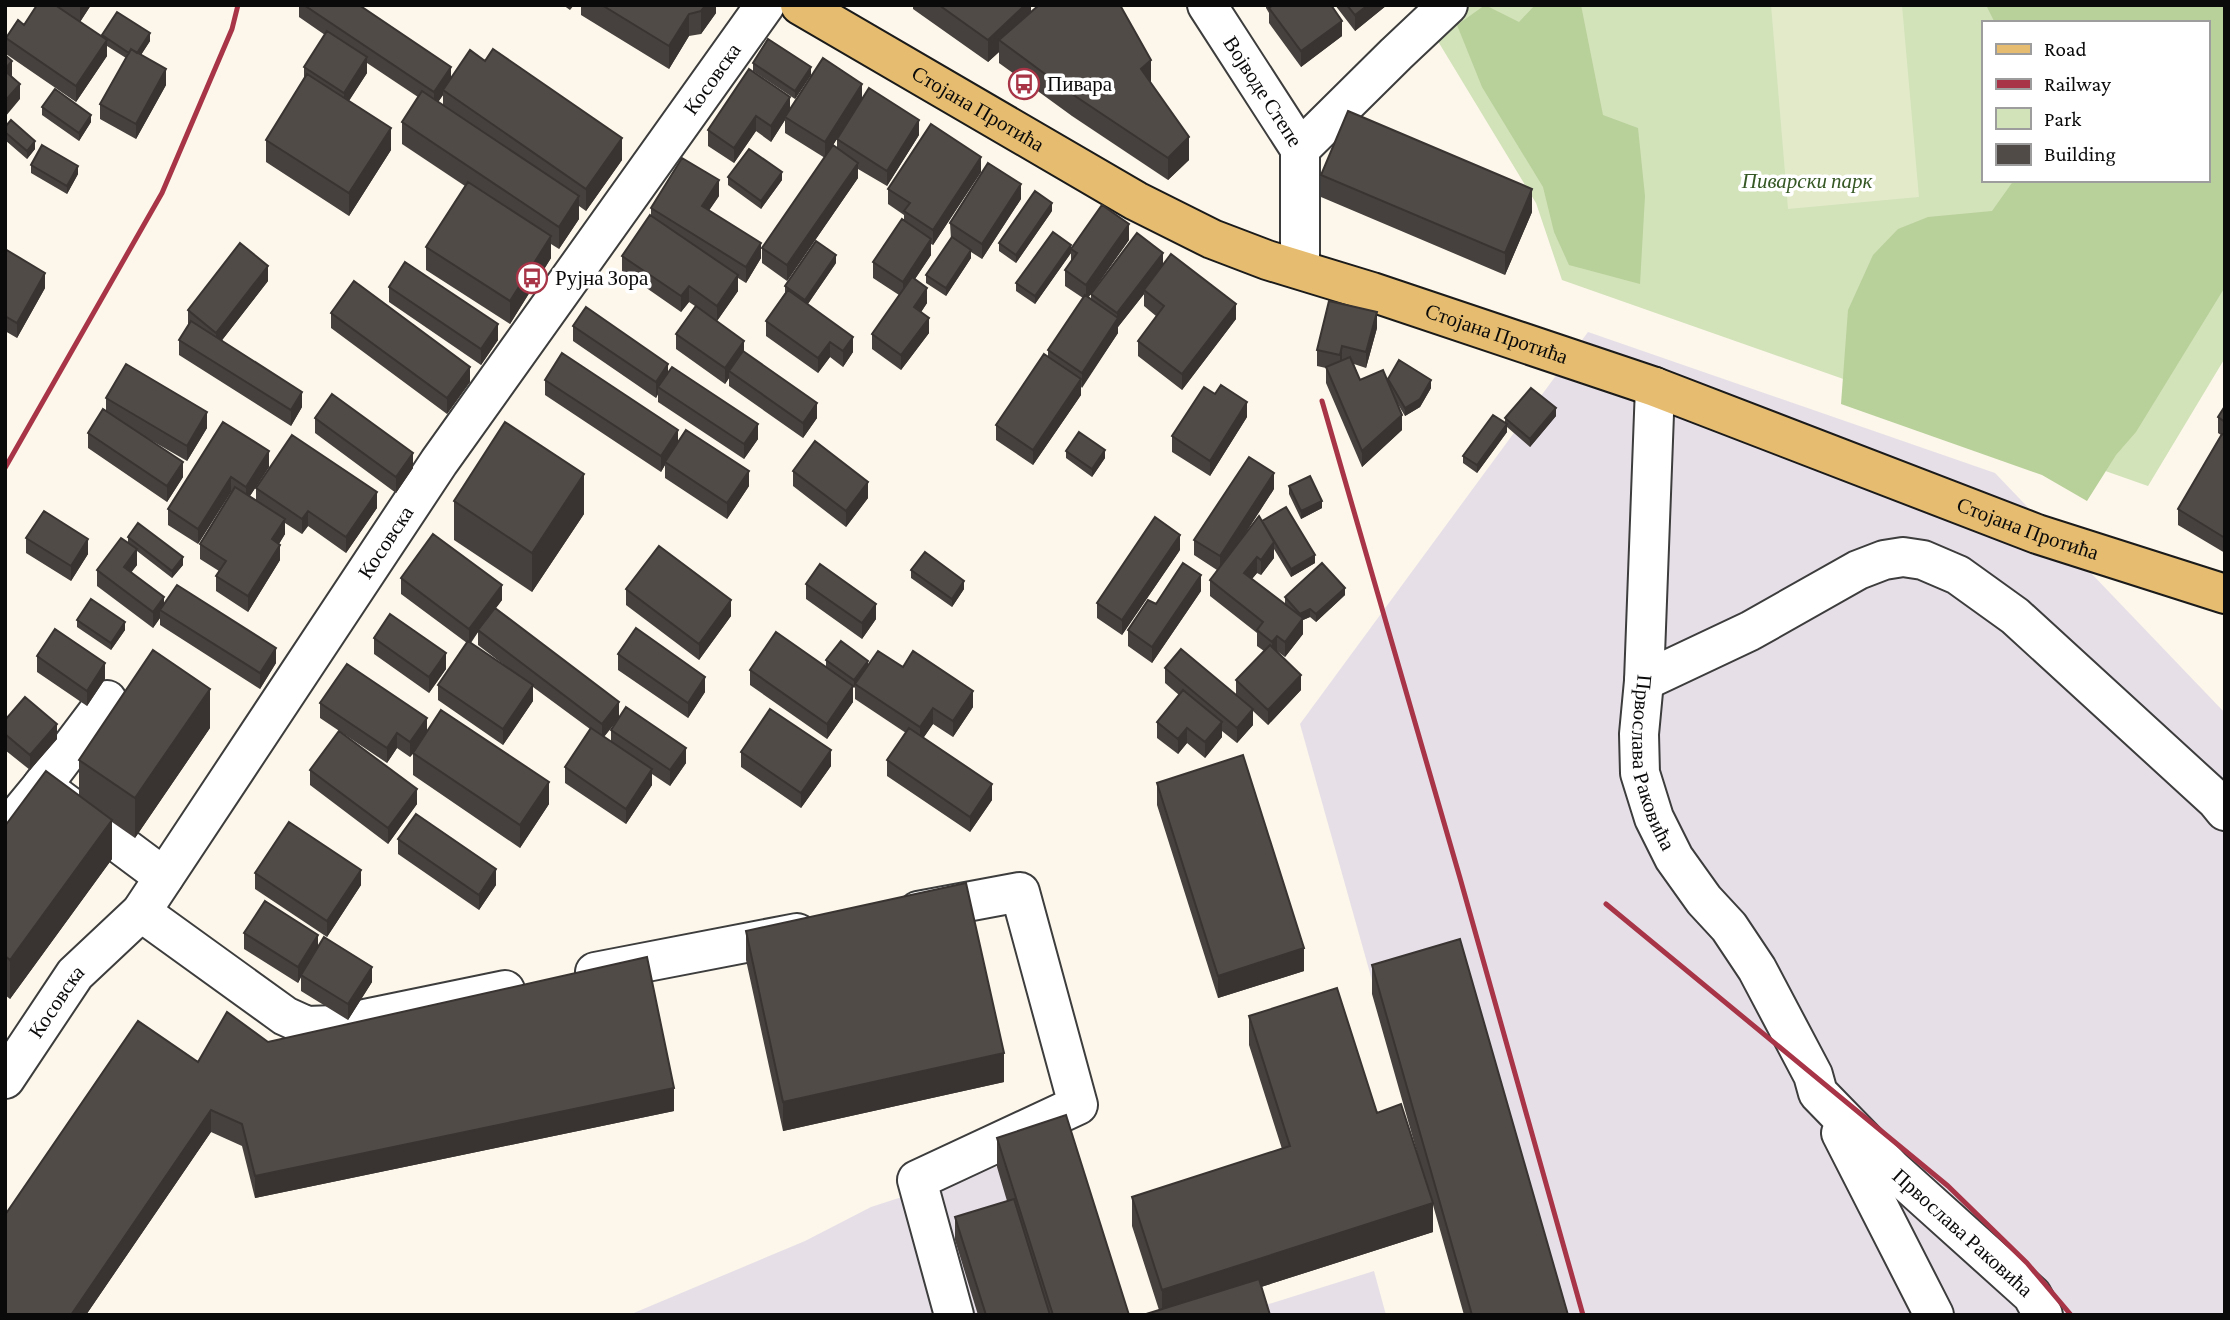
<svg xmlns="http://www.w3.org/2000/svg" width="2230" height="1320" font-family="'Crimson Pro',serif">
  <rect width="100%" height="100%" fill="#fcf7ea"/>
  <path fill="#e6dfe8" d="M1588,332L1995,473L2225,713V1315H1466L1300,724Z
    M1066,1144L1120,1315H629L805,1241L871,1207Z
    M1374,1271L1386,1315H1234Z"/>
  <path fill="#d2e2b9" fill-rule="evenodd" d="M1459,5H2225V358L2148,486L1562,280L1536,203L1433,33ZM1983,23H2207V180H1983Z"/>
  <path fill="#b8d09a" d="M1485,5L1519,22L1535,5H1581L1603,115L1638,128L1645,196L1640,284L1569,265L1554,232L1543,187L1482,87L1457,25Z
    M1986,5H2225V287L2136,432L2116,455L2087,501L2042,475L1841,404L1848,310L1873,255L1898,229L1928,217L1992,211L2014,180H2207V23H1995Z"/>
  <path fill="#e2eac9" d="M1771,5H1902L1919,197L1788,209Z"/>
  <g fill="none" stroke-linecap="round" stroke-linejoin="round">
    <g stroke="#3d3d3d" stroke-width="42">
      <g id="minor">
        <path id="s1" d="M1207,5L1300,149V268"/>
        <path d="M1300,149L1396,54L1448,5"/>
        <path id="s2" d="M1655,387L1644,681L1639,734L1640,773L1654,818L1674,858L1704,900L1729,927L1757,969L1813,1075L1818,1093L1893,1170L2032,1295L2043,1315"/>
        <path d="M1644,681L1750,631L1858,570L1884,560L1903,557L1923,560L1958,575L2015,616L2216,800L2225,811"/>
        <path d="M42,786L107,700"/>
        <path d="M5,831L42,786L164,877"/>
        <path d="M918,911L1020,892L1078,1105L917,1180L954,1315"/>
        <path d="M141,912L285,1016L307,1026L335,1025L505,990"/>
        <path d="M595,972L797,933"/>
        <path id="s3" d="M5,1079L75,974L141,912L439,462L765,5"/>
        <path d="M1841,1133L1934,1315"/>
      </g>
    </g>
    <g stroke="#1b1b1b" stroke-width="42">
      <g id="major">
        <path id="s4" d="M800,5L1136,201L1212,239L1267,260L1372,292L1655,387L2037,534L2225,594"/>
      </g>
    </g>
    <use href="#minor" stroke="#fff" stroke-width="38"/>
    <use href="#major" stroke="#e6bd70" stroke-width="38"/>
    <path stroke="#a73547" stroke-width="5" d="M1322,401L1460,878L1583,1315
      M5,468L162,193L232,29L238,5
      M1606,904L1948,1186L2027,1263L2071,1315"/>
  </g>
  <path fill="#46403e" fill-rule="evenodd" d="M56,5H91L80,22L102,37V35L150,41L141,55L166,85L136,139L100,119V104L126,58L107,46V56L76,102L6,54V38L24,25Z
    M299,5H359L451,78L622,160L586,211L579,206V219L559,249L551,244V258L510,324L426,270V247L465,186L402,144V122L418,97L367,63V73L349,101L391,150L349,216L266,162V140L304,79V67L325,35L299,17ZM443,95V105L438,102Z
    M563,5H574L570,10Z
    M581,5H716V13L701,34L689,36L669,69L581,15Z
    M913,5H1031V12L1151,83L1189,160L1168,180L1072,116L999,63V52L988,62L913,9Z
    M1266,5H1331L1342,36L1301,67L1269,23V13L1266,8Z
    M1335,5H1387L1355,31Z
    M753,63L811,75L795,99L753,71Z
    M749,69L790,110L862,99L833,145L837,148V139L919,135L887,186L858,169V178L787,281L762,263V248L825,158L785,133V120L771,142L756,131L734,163L708,146V130Z
    M42,107L91,122L79,141L42,115Z
    M5,127L35,149L27,159L5,140Z
    M31,165L78,174L67,194L31,173Z
    M981,172L933,245L931,244V255L915,279L927,303L921,312L929,333L901,370L872,349V334L899,295L873,278V262L904,221V215L888,204V189Z
    M1321,175L1532,212L1505,275L1321,197Z
    M728,177L782,180L761,209L728,185Z
    M719,196L709,210L761,258L746,283L738,278V291L717,321L744,352L817,418L803,438L729,386V378L725,384L676,349V334L695,306L689,302L681,312L622,271V256L651,215V208Z
    M1021,199L982,259L971,252V258L946,296L926,283V275L951,239L950,223Z
    M1052,211L1016,263L999,251V243Z
    M1129,240L1088,297L1091,299V294L1163,264L1236,319L1182,390L1138,356V341L1156,316L1144,306V294L1118,327V333L1081,388V395L1033,465L996,440V425L1048,357V350L1083,298L1065,286V270L1071,261V253L1035,304L1016,291V283L1071,248Z
    M5,249L45,288L17,338L5,331Z
    M836,263L808,304L853,352L843,367L830,357L818,373L766,336V321L785,293V286Z
    M268,281L222,340L302,407L291,426L179,355V340L188,326V310Z
    M389,287L498,340L481,365L389,302Z
    M331,313L470,382L447,414L331,328Z
    M573,326L668,373L758,439L744,459L658,402V394L656,398L573,341Z
    M1377,328L1366,368L1354,364L1360,380L1388,381V379L1431,388L1420,407L1405,416L1396,401L1402,430L1362,467L1326,383V368L1317,366V350Z
    M545,380L678,443L749,486L727,519L665,478V465L661,472L545,395Z
    M106,398L207,428L187,461L147,438L183,477L167,502L88,448V433L106,410Z
    M2225,406V553L2178,525V509L2221,435L2218,433V417Z
    M1556,416L1530,447L1507,427V432L1477,473L1463,463V456L1505,423V418Z
    M1247,417L1210,476L1172,452V436Z
    M315,418L413,468L396,493L315,433Z
    M223,422L269,467L250,496L256,500V488L377,508L346,553L308,526L302,534L285,523V534L279,544L280,560L248,612L216,591V576L219,571L200,559V544L232,493L231,492L198,544L168,525V509Z
    M1066,451L1105,458L1092,477L1066,458Z
    M793,471L868,498L846,527L793,486Z
    M1289,486L1322,508L1301,519L1289,494Z
    M1274,489L1245,534L1262,522L1315,563L1291,577L1274,549V558L1261,575L1257,573L1252,579L1285,605V597L1345,595L1316,622L1310,617L1303,620V634L1285,657L1277,651L1301,690L1268,725L1253,711V725L1237,743L1222,731V737L1205,758L1187,743L1178,754L1157,738V722L1179,695L1165,683V668L1236,695V680L1264,651L1257,646V633L1210,596V580L1217,570L1194,555V540Z
    M454,501L584,514L532,592L454,540Z
    M128,537L183,565L172,578L137,551V565L131,572L164,604L276,663L260,689L160,625V618L153,628L97,586V570L128,543Z
    M26,538L88,554L71,581L26,553Z
    M1180,550L1122,635L1097,618V603Z
    M911,570L964,589L952,607L911,578Z
    M401,578L502,600L495,609L619,718L604,737L611,741V730L686,763L670,786L652,774V785L626,824L565,783V767L590,729L533,687V701L503,745L438,700V685L467,643L401,594ZM478,632V645L516,674L471,643Z
    M806,584L876,619L862,639L806,599Z
    M626,589L731,616L699,660L626,605Z
    M1201,591L1152,663L1128,646V630L1156,604Z
    M77,620L125,630L111,650L77,627Z
    M374,638L446,669L429,693L374,654Z
    M618,654L705,692L688,718L618,670Z
    M37,656L105,679L87,706L37,672Z
    M826,660L868,665L903,667L973,707L953,737L933,724L923,738L992,800L970,832L887,776V760L906,733L855,699V687L854,688L853,687V702L827,739L750,685V670L826,667Z
    M320,703L427,732L549,804L520,848L413,775V754L410,757L397,748L387,763L320,718Z
    M5,720L57,739L30,770L5,750Z
    M210,728L135,838L112,822V859L10,999L5,995V826L79,795V760Z
    M741,752L831,766L801,808L741,767Z
    M310,770L417,804L388,844L310,785Z
    M1157,783L1304,971L1218,998L1157,805Z
    M398,839L496,885L479,910L398,854Z
    M255,873L361,885L327,937L255,889Z
    M746,931L1004,1082L783,1131L746,960Z
    M244,933L318,947L372,982L348,1020L301,991V977L298,983L244,949Z
    M1372,965L1568,1315H1464L1433,1205V1232L1261,1287L1159,1310L1132,1226V1197L1282,1149L1249,1045V1016L1377,1113L1426,1184L1372,994Z
    M268,1042L674,1111L255,1198L242,1146L211,1132L86,1315H5L198,1062Z
    M997,1138L1129,1315H978L955,1240V1217L1007,1201L997,1167Z"/>
  <path fill="#393432" d="M80,5H91L80,22Z
    M706,5H716V13L701,34V11Z
    M1025,5H1031V22L999,40V52L988,62V40Z
    M1368,5H1387L1355,31V15Z
    M689,14V36L669,69V46Z
    M1342,21V36L1301,67V51Z
    M150,33V41L135,64V56Z
    M107,40V56L76,102V86Z
    M367,57V73L344,108V93Z
    M1151,60V83L1141,69Z
    M12,61V76L5,85V69Z
    M451,67V82L443,90V95L434,108V92Z
    M811,67V75L795,99V91Z
    M166,69V85L136,139V124Z
    M20,84V99L5,117V101Z
    M862,84V99L825,158V142Z
    M790,97V113L785,117V120L771,142V126Z
    M91,115V122L79,141V133Z
    M756,116V131L734,163V148Z
    M919,120V135L887,186V171Z
    M391,128V150L349,216V193Z
    M1189,137V160L1168,180V158Z
    M622,138V160L586,211V189Z
    M35,141V149L27,159V151Z
    M981,157V172L933,245V230Z
    M858,163V178L787,281V265Z
    M78,166V174L67,194V186Z
    M782,172V180L761,209V201Z
    M719,180V196L702,221V206Z
    M1021,184V199L982,259V244Z
    M1532,189V212L1505,275V253Z
    M579,196V219L559,249V227Z
    M1052,203V211L1016,263V255Z
    M1129,224V240L1086,301V285Z
    M551,236V258L510,324V301Z
    M931,239V255L903,297V282Z
    M761,243V258L746,283V267Z
    M1071,245V253L1035,304V296Z
    M971,250V258L946,296V288Z
    M1163,253V268L1144,290V294L1118,327V333L1082,388V373L1117,320V313Z
    M836,255V263L805,308V300Z
    M268,266V281L216,348V333Z
    M45,273V288L17,338V323Z
    M738,275V291L717,321V306Z
    M689,286V302L681,312V296Z
    M927,288V303L914,323V307Z
    M1236,304V319L1182,390V374Z
    M1377,312V328L1366,368V352Z
    M929,318V333L901,370V355Z
    M498,324V340L481,365V349Z
    M853,337V352L843,367V351Z
    M744,341V356L729,371V378L725,384V368Z
    M830,342V357L818,373V358Z
    M1342,346V362L1340,371V355Z
    M668,364V379L658,387V394L656,398V382Z
    M470,367V382L447,414V398Z
    M1081,379V395L1033,465V450Z
    M1431,380V388L1420,407L1405,416V408Z
    M302,392V407L291,426V410Z
    M1247,402V417L1210,476V461Z
    M817,403V418L803,438V423Z
    M1556,408V416L1530,447V439Z
    M207,412V428L187,461V446Z
    M1402,415V430L1362,467V451Z
    M758,424V439L744,459V444Z
    M1507,424V432L1477,473V465Z
    M678,430V445L665,462V465L661,472V456Z
    M1105,450V458L1092,477V469Z
    M269,451V467L246,502V487Z
    M413,453V468L396,493V477Z
    M183,462V477L167,502V486Z
    M749,471V486L727,519V503Z
    M1274,473V489L1220,572V556Z
    M584,474V514L532,592V553Z
    M231,477V492L198,544V529Z
    M868,482V498L846,527V511Z
    M377,492V508L346,553V537Z
    M1322,501V508L1301,519V511Z
    M308,511V526L302,534V519Z
    M285,519V534L272,555V539Z
    M1180,535V550L1122,635V620Z
    M88,539V554L71,581V566Z
    M1274,542V558L1261,575V560Z
    M280,545V560L248,612V596Z
    M137,549V565L124,582V567Z
    M1315,555V563L1291,577V569Z
    M183,557V565L172,578V571Z
    M1257,557V573L1244,588V573Z
    M1201,575V591L1152,663V647Z
    M964,581V589L952,607V599Z
    M502,585V600L479,631L478,630V632L469,644V629Z
    M1345,588V595L1316,622V614Z
    M164,597V612L160,610V618L153,628V612Z
    M731,600V616L699,660V644Z
    M876,604V619L862,639V623Z
    M1310,609V617L1303,620V634L1285,657V642L1300,622V614Z
    M125,622V630L111,650V643Z
    M1277,636V651L1272,658V642Z
    M276,648V663L260,689V673Z
    M446,653V669L429,693V677Z
    M868,661V668L855,684L854,688V680Z
    M105,663V679L87,706V691Z
    M1301,675V690L1268,725V710Z
    M705,677V692L688,718V703Z
    M533,685V701L503,745V729Z
    M853,686V702L827,739V724Z
    M210,689V728L135,838V798Z
    M973,691V707L953,737V721Z
    M619,702V718L602,739V724Z
    M933,708V724L920,743V727Z
    M1253,709V725L1237,743V728Z
    M427,718V733L410,757V742Z
    M1222,722V737L1205,758V742Z
    M57,724V739L30,770V755Z
    M1187,728V743L1178,754V739Z
    M397,733V748L387,763V748Z
    M686,748V763L670,786V770Z
    M831,750V766L801,808V793Z
    M652,769V785L626,824V809Z
    M549,782V804L520,848V825Z
    M992,784V800L970,832V817Z
    M417,789V804L388,844V828Z
    M112,820V859L10,999V960Z
    M496,869V885L479,910V895Z
    M361,870V885L327,937V921Z
    M318,935V950L301,975V977L298,983V967Z
    M1304,948V971L1218,998V976Z
    M372,967V982L348,1020V1004Z
    M1004,1053V1082L783,1131V1102Z
    M674,1088V1111L255,1198V1176Z
    M211,1110V1132L86,1315H71Z
    M1433,1203V1232L1173,1315H1162V1290Z"/>
  <path fill="#514b48" stroke="#393432" stroke-width="2" d="M37,5H55L107,40L76,86L6,38L18,20L24,25Z
    M304,5H359L451,67L434,92Z
    M602,5H706L701,11L689,14L669,46Z
    M939,5H1025L988,40Z
    M1039,5H1120L1151,60L1141,69L1189,137L1168,158L1072,94L999,40Z
    M1273,5H1331L1342,21L1301,51L1269,8Z
    M1347,5H1368L1355,15Z
    M117,12L150,33L137,53L131,49L129,53L102,35Z
    M327,31L367,57L344,93L304,67Z
    M768,39L811,67L795,91L753,63Z
    M131,49L166,69L136,124L100,104Z
    M493,49L622,138L586,189L443,90L470,50L485,61Z
    M5,55L12,61L5,69Z
    M823,58L862,84L825,142L785,117Z
    M749,69L790,97L771,126L756,116L734,148L708,130Z
    M5,71L20,84L5,101Z
    M307,74L391,128L349,193L266,140Z
    M869,88L919,120L887,171L837,139Z
    M55,89L91,115L79,133L42,107Z
    M422,91L579,196L559,227L402,122Z
    M1348,111L1532,189L1505,253L1321,175Z
    M11,120L35,141L27,151L5,132V127Z
    M931,124L981,157L933,230L904,211L910,203L888,189Z
    M42,145L78,166L67,186L31,165Z
    M833,145L858,163L787,265L762,248Z
    M749,149L782,172L761,201L728,177Z
    M682,158L719,180L702,206L761,243L746,267L651,208Z
    M988,163L1021,184L982,244L950,223Z
    M468,182L551,236L510,301L426,247Z
    M1035,191L1052,203L1016,255L999,243Z
    M1102,205L1129,224L1086,285L1065,270L1077,253L1071,249Z
    M650,215L738,275L717,306L689,286L681,296L622,256Z
    M902,219L931,239L903,282L873,262Z
    M1053,232L1071,245L1035,296L1016,283Z
    M1137,233L1163,253L1117,313L1091,294Z
    M952,237L971,250L946,288L926,275Z
    M816,241L836,255L805,300L785,286Z
    M240,243L268,266L216,333L188,310Z
    M5,249L45,273L17,323L5,316Z
    M1171,254L1236,304L1182,374L1138,341L1164,306L1144,290Z
    M405,262L498,324L481,349L389,287Z
    M912,277L927,288L914,307L929,318L901,355L872,334Z
    M354,281L470,367L447,398L331,313Z
    M788,290L853,337L843,351L830,342L818,358L766,321Z
    M1085,295L1118,318L1082,373L1048,350Z
    M1329,301L1377,312L1366,352L1342,346L1340,355L1317,350Z
    M696,306L744,341L725,368L676,334Z
    M586,307L668,364L656,382L573,326Z
    M191,321L302,392L291,410L179,340Z
    M743,351L817,403L803,423L729,371Z
    M562,353L678,430L661,456L545,380Z
    M1044,354L1081,379L1033,450L996,425Z
    M1350,357L1360,380L1383,370L1402,415L1362,451L1326,367Z
    M1399,360L1431,380L1420,399L1405,408L1388,379Z
    M126,364L207,412L187,446L106,398Z
    M672,367L758,424L744,444L658,387Z
    M1221,385L1247,402L1210,461L1172,436L1204,387L1215,394Z
    M1531,388L1556,408L1530,439L1505,418Z
    M332,394L413,453L396,477L315,418Z
    M2225,406V422L2218,417Z
    M103,409L183,462L167,486L88,433Z
    M1493,415L1507,424L1477,465L1463,456Z
    M223,422L269,451L246,487L231,477L198,529L168,509Z
    M505,422L584,474L532,553L454,501Z
    M686,430L749,471L727,503L665,462Z
    M1079,432L1105,450L1092,469L1066,451Z
    M2222,434L2225,435V538L2178,509Z
    M292,435L377,492L346,537L308,511L302,519L256,488Z
    M815,441L868,482L846,511L793,471Z
    M1249,457L1274,473L1220,556L1194,540Z
    M1310,476L1322,501L1301,511L1289,486Z
    M235,487L285,519L272,539L280,545L248,596L216,576L226,561L200,544Z
    M1286,507L1315,555L1291,569L1262,521Z
    M44,511L88,539L71,566L26,538Z
    M1259,516L1274,542L1261,560L1257,557L1244,573L1303,618L1285,642L1277,636L1272,642L1257,630L1263,622L1210,580Z
    M1155,517L1180,535L1122,620L1097,603Z
    M138,523L183,557L172,571L128,537Z
    M433,534L502,585L469,629L401,578Z
    M121,538L137,549L124,567L164,597L153,612L97,570Z
    M659,546L731,600L699,644L626,589Z
    M925,552L964,581L952,599L911,570Z
    M1183,563L1201,575L1152,647L1128,630L1148,600L1156,604Z
    M1322,563L1345,588L1316,614L1310,609L1300,614L1285,597Z
    M820,564L876,604L862,623L806,584Z
    M177,585L276,648L260,673L160,610Z
    M91,599L125,622L111,643L77,620Z
    M495,608L619,702L602,724L478,630Z
    M390,614L446,653L429,677L374,638Z
    M636,628L705,677L688,703L618,654Z
    M55,629L105,663L87,691L37,656Z
    M776,632L853,686L827,724L750,670Z
    M468,641L533,685L503,729L438,685Z
    M841,641L868,661L854,680L826,660Z
    M1270,645L1301,675L1268,710L1236,680Z
    M1181,649L1253,709L1237,728L1165,668Z
    M153,650L210,689L135,798L79,760Z
    M878,651L903,667L913,651L973,691L953,721L933,708L920,727L855,684Z
    M347,664L427,718L410,742L397,733L387,748L320,703Z
    M1183,690L1222,722L1205,742L1187,728L1178,739L1157,722Z
    M25,697L57,724L30,755L5,734V720Z
    M626,707L686,748L670,770L611,730Z
    M770,709L831,750L801,793L741,752Z
    M441,710L549,782L520,825L413,753Z
    M591,728L652,769L626,809L565,767Z
    M909,728L992,784L970,817L887,760Z
    M339,731L417,789L388,828L310,770Z
    M1243,755L1304,948L1218,976L1157,783Z
    M46,771L112,820L10,960L5,956V826Z
    M416,814L496,869L479,895L398,839Z
    M289,822L361,870L327,921L255,873Z
    M966,883L1004,1053L783,1102L746,931Z
    M265,901L318,935L298,967L244,933Z
    M324,937L372,967L348,1004L301,975Z
    M1460,939L1568,1315H1472L1372,965Z
    M647,957L674,1088L255,1176L242,1124L211,1110L71,1315H5V1215L138,1021L198,1062L227,1012L268,1042Z
    M1337,988L1377,1113L1401,1104L1433,1203L1162,1290L1132,1197L1290,1146L1249,1016Z
    M1066,1115L1129,1315H1053L997,1138Z
    M1014,1199L1050,1315H986L955,1217Z
    M1259,1279L1270,1315H1143Z"/>
  <defs>
    <g id="bus-ring" transform="scale(1.575)"><circle r="9.5" fill="#fff" stroke="#a73547" stroke-width="1.5"/><path d="M-5-6H5V4H4V6H2V4H-2V6H-4V4H-5ZM-3.5-4V0h7V-4ZM-3.5 1.2v1.5H-2V1.2ZM2 1.2v1.5H3.5V1.2Z" fill="#a73547"/></g>
  </defs>
  <g fill-rule="evenodd">
    <use href="#bus-ring" x="1024" y="84"/>
    <use href="#bus-ring" x="532" y="278"/>
  </g>
  <g text-anchor="middle" stroke-width="7" stroke-linejoin="round" paint-order="stroke">
    <g font-size="21" fill="#0a0a0a" stroke="#fff">
      <text dy="7" stroke="none"><textPath href="#s3" startOffset="1227">Косовска</textPath></text>
      <text dy="7" stroke="none"><textPath href="#s1" startOffset="103">Војводе Степе</textPath></text>
      <text dy="7" stroke="none"><textPath href="#s4" startOffset="206">Стојана Протића</textPath></text>
      <text dy="7" stroke="none"><textPath href="#s4" startOffset="774">Стојана Протића</textPath></text>
      <text dy="7" stroke="none"><textPath href="#s4" startOffset="1340">Стојана Протића</textPath></text>
      <text dy="7" stroke="none"><textPath href="#s3" startOffset="660">Косовска</textPath></text>
      <text dy="7" stroke="none"><textPath href="#s2" startOffset="378">Првослава Раковића</textPath></text>
      <text dy="7" stroke="none"><textPath href="#s3" startOffset="93">Косовска</textPath></text>
      <text dy="7" stroke="none"><textPath href="#s2" startOffset="957">Првослава Раковића</textPath></text>
    </g>
    <g font-size="21" fill="#0a0a0a" stroke="#fff" text-anchor="start">
      <text x="1047" y="91">Пивара</text>
      <text x="555" y="285">Рујна Зора</text>
    </g>
    <g font-size="21" font-style="italic" fill="#355824" stroke="#fff">
      <text x="1807" y="188">Пиварски парк</text>
    </g>
  </g>
  <rect width="2230" height="1320" fill="none" stroke="#0a0a0a" stroke-width="14"/>
  <rect x="1982" y="21" width="228" height="161" fill="#ffffff" stroke="#9d9d9d" stroke-width="2"/>
  <rect x="1996" y="44" width="35" height="10" fill="#e6bd70" stroke="#9d9d9d" stroke-width="2"/>
  <text x="2044" y="56" font-size="21" fill="#0a0a0a">Road</text>
  <rect x="1996" y="79" width="35" height="10" fill="#a73547" stroke="#9d9d9d" stroke-width="2"/>
  <text x="2044" y="91" font-size="21" fill="#0a0a0a">Railway</text>
  <rect x="1996" y="108" width="35" height="21" fill="#d2e2b9" stroke="#9d9d9d" stroke-width="2"/>
  <text x="2044" y="126" font-size="21" fill="#0a0a0a">Park</text>
  <rect x="1996" y="144" width="35" height="21" fill="#514b48" stroke="#9d9d9d" stroke-width="2"/>
  <text x="2044" y="161" font-size="21" fill="#0a0a0a">Building</text>
</svg>
